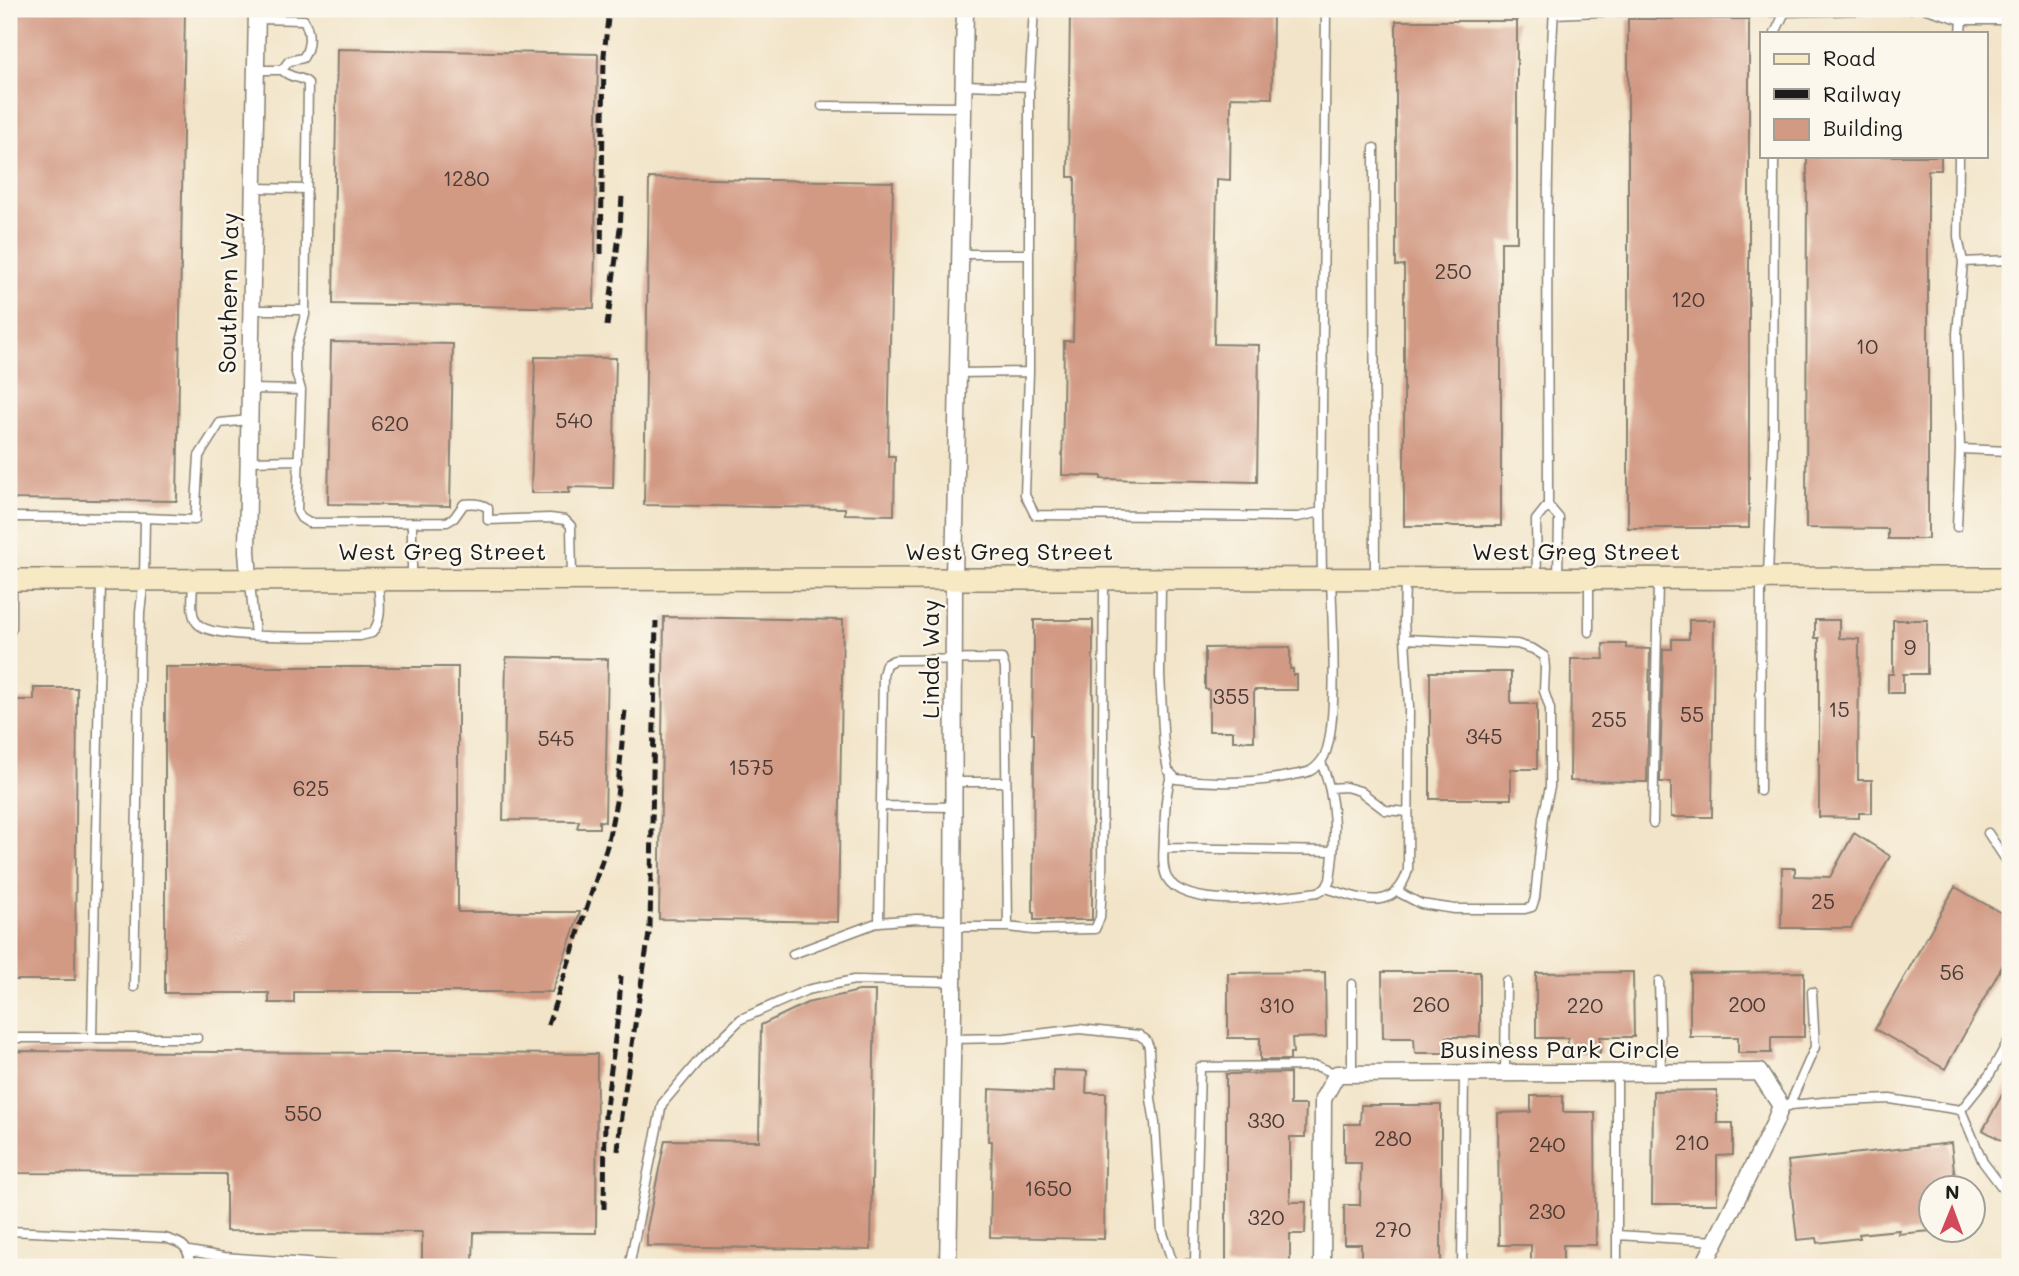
<svg xmlns="http://www.w3.org/2000/svg" width="2019" height="1276" font-family="Mali,sans-serif">
  <rect width="100%" height="100%" fill="#fbf7ec"/>
  <filter id="ink" filterUnits="userSpaceOnUse"><feTurbulence type="fractalNoise" baseFrequency=".0143" numOctaves="2"/><feDisplacementMap in="SourceGraphic" scale="14" xChannelSelector="R" yChannelSelector="G"/><feConvolveMatrix kernelMatrix="1 2 1 2 8 2 1 2 1" color-interpolation-filters="sRGB"/></filter>
  <filter id="wash" filterUnits="userSpaceOnUse"><feTurbulence type="fractalNoise" baseFrequency=".00686" numOctaves="4" result="noise"/><feDisplacementMap in="SourceGraphic" scale="28" xChannelSelector="R" yChannelSelector="G"/><feGaussianBlur stdDeviation="1.57" result="paint"/><feColorMatrix in="noise" values="0 0 0 0 0 0 0 0 0 0 0 0 0 0 0 0 0 1.4 0 .05"/><feComposite in="paint" operator="in"/></filter>
  <g filter="url(#wash)">
    <rect width="100%" height="100%" fill="#f2e4c8"/>
    <g id="blocks">
      <path fill="#d29983" d="M9,9H185L177,501L9,499Z
        M1070,9H1273L1272,98L1231,97L1230,180L1217,179L1214,344L1259,345L1257,482L1101,479V476L1062,475L1064,341H1073L1074,294L1075,177H1068Z
        M1628,19H1749V528H1628Z
        M1396,21H1517V242H1501V526H1404V265L1396,266Z
        M337,49L598,54L594,308L333,304Z
        M1807,156H1941V170H1928V539H1888V529L1806,528Z
        M649,178L893,182L888,456H895L894,515L845,514V508L644,505Z
        M331,342L453,344L450,506L328,504Z
        M535,357L616,358L613,488L569,487V493H531Z
        M664,617L843,620L838,922L659,919Z
        M1034,620H1093L1092,920H1034V912H1033L1034,734H1032L1033,654H1034Z
        M1689,620H1714L1712,817H1671V782H1660L1663,649H1672V639H1689Z
        M1815,620H1839V638L1859,639L1858,780H1872V813H1859V818L1819,817V638H1815Z
        M1893,620H1927V674H1903V693H1888V674H1893Z
        M1603,644H1626V648L1650,649L1647,782L1570,781L1571,659H1604Z
        M1290,647V669H1293V675H1297V690H1254V741H1233V731H1209V690L1205,689V648Z
        M506,657L608,659L605,822L599,821V828H577L579,821L503,820Z
        M165,667H458V912H580L552,992H294V1003H269V993H165Z
        M1430,672H1511V704H1537V769H1511V799H1430Z
        M34,688H77L75,980H9V700H34Z
        M1854,833L1890,856L1851,928H1781L1782,868H1795V876L1830,877Z
        M1955,887L2010,918V952L1945,1069L1875,1029Z
        M1325,972L1326,1037L1292,1038L1293,1053H1290V1060H1260V1038H1228V973Z
        M1382,972H1480V1037H1447V1053H1415L1414,1038H1383Z
        M1633,972L1634,1037H1600V1053H1568V1038H1536V973Z
        M1804,972V1037H1771V1053H1738V1037H1690V973Z
        M859,991H875L871,1250L647,1246V1228L665,1140L759,1141L761,1025L807,1003Z
        M9,1051L597,1054L596,1233L474,1232L473,1261H422V1232L226,1231V1174L9,1173Z
        M1053,1070L1087,1071L1086,1093H1106L1104,1239L990,1237L992,1141H988L989,1089L1053,1092Z
        M1290,1073V1105H1306L1305,1137H1290V1202H1306L1305,1234H1290V1266H1226V1074Z
        M2010,1080V1145L1983,1130Z
        M1717,1090V1123H1733V1155L1717,1156V1204H1652L1653,1091Z
        M1531,1096H1563V1112H1595L1596,1245H1563V1261H1531V1245H1499L1498,1113L1531,1112Z
        M1361,1105H1441V1264H1361V1244H1344V1205H1360L1361,1163H1344V1124H1360Z
        M1951,1143L1956,1188H1931V1231L1898,1234L1899,1230L1859,1234L1860,1238L1818,1243L1817,1238L1797,1240L1788,1161Z"/>
    </g>
  </g>
  <g filter="url(#ink)">
    <use href="#blocks" fill-opacity="0" stroke="#878072" stroke-width="2"/>
    <g fill="none" stroke-linecap="round" stroke-linejoin="round">
      <g stroke="#878072" stroke-width="11">
        <path id="service" d="M1034,9L1029,91V372L1025,495L1035,515L1298,517L1321,512L1326,9
          M1926,9L1962,20L1961,33
          M1554,14L1621,11L1785,12
          M257,19L304,20C310,32 311,46 303,58L289,61L282,70C292,80 300,75 308,83L305,315L295,353V369L301,390L297,511L301,518L309,523L447,522L454,518L464,504C473,503 481,503 488,508V520L550,518L565,520L571,526L572,578
          M1962,20H2010
          M1775,33L1785,12L1910,9
          M256,70H282
          M964,85L1030,87
          M822,106L963,107
          M1374,148L1375,578
          M1959,156L1958,237L1963,262L2010,260
          M254,188L307,189
          M961,254H1028
          M252,310H305
          M959,373L1029,372
          M250,389L301,390
          M1960,449L2010,451
          M249,461L299,460
          M1548,505L1559,518L1558,578
          M1321,512L1322,576
          M9,517L145,518L144,579L140,612L134,987
          M145,518L195,520L199,456L220,423L249,420
          M412,523V578
          M1957,527L1960,449L1957,334L1963,262
          M1768,576L1773,443L1774,156
          M1537,578L1536,520L1548,505C1548,340 1544,174 1554,9
          M1161,581L1160,675L1164,748L1168,770L1176,779C1215,784 1256,783 1294,775C1299,774 1306,773 1310,771C1314,769 1319,764 1322,760C1340,735 1332,615 1331,578
          M193,582C193,594 189,615 198,624C212,641 334,636 360,636L372,633C384,618 379,600 378,582
          M250,582L255,635
          M1589,632V581
          M9,634L12,628V583
          M1171,776C1165,795 1165,815 1164,835C1164,848 1161,866 1167,878C1186,912 1285,896 1318,892L1326,888L1330,880C1336,840 1337,800 1321,762
          M954,782H1006
          M1330,788L1346,787L1360,791L1385,810L1408,812
          M1760,791L1761,581
          M881,806L954,807
          M1653,823L1658,581
          M1988,833L2010,866
          M1164,848L1333,851
          M1326,888C1358,898 1395,915 1408,870L1409,707L1404,621L1405,581
          M1398,892L1421,904L1455,909H1525L1532,907L1535,898L1543,817L1550,787V709L1544,691L1545,668L1544,656L1533,649L1517,644L1405,639
          M879,922L916,919L953,920
          M953,927H1008
          M793,954L879,922L883,675L886,664L894,660L1002,659L1005,668L1008,927L1033,930L1095,929L1100,918L1102,886L1104,580
          M1659,981L1661,1072
          M1352,984V1074
          M9,1038H197
          M92,1038L101,582
          M952,1039L1005,1038L1079,1029L1139,1035L1146,1040L1149,1047L1151,1099L1155,1123L1162,1230L1174,1267
          M1505,1073L1506,981
          M1781,1106L1823,1102L1890,1099L1961,1110L1983,1162L2010,1198
          M1789,1106L1815,1047L1812,992
          M1961,1110L1990,1074L2010,1038
          M9,1231L165,1238C185,1244 188,1246 191,1267
          M1617,1235L1716,1241
          M189,1251L224,1257L360,1267
          M629,1267L662,1104L699,1060L741,1019L807,990L854,980L953,982
          M1178,1267L1195,1261L1200,1067L1316,1066L1337,1074
          M1462,1267L1464,1073
          M1617,1267V1072"/>
      </g>
      <g stroke="#878072" stroke-width="19">
        <path id="minor" d="M249,579L247,551L257,9
          M948,1267L953,1010L954,579L965,9
          M1322,1267L1323,1099L1337,1074L1759,1072L1781,1106L1774,1124L1703,1267"/>
      </g>
      <g stroke="#878072" stroke-width="24">
        <path id="secondary" d="M9,580L2010,578"/>
      </g>
      <use href="#service" stroke="#fff" stroke-width="8"/>
      <use href="#minor" stroke="#fff" stroke-width="16"/>
      <use href="#secondary" stroke="#f6e9c3" stroke-width="21"/>
      <path stroke="#1c1c1c" stroke-width="5" stroke-dasharray="10 5" stroke-linecap="butt" d="M601,254L604,55L609,9
        M607,326L620,228L622,196
        M548,1025L607,846L617,797L625,710
        M618,1151L621,1116L650,927L656,621
        M604,1209L605,1115L619,1008L621,976"/>
    </g>
  </g>
  <g text-anchor="middle" stroke-width="5" stroke-linejoin="round" paint-order="stroke">
    <g font-size="21" fill="#4a3b36">
      <text x="466" y="186">1280</text>
      <text x="1453" y="279">250</text>
      <text x="1688" y="307">120</text>
      <text x="1867" y="354">10</text>
      <text x="574" y="428">540</text>
      <text x="390" y="431">620</text>
      <text x="1910" y="655">9</text>
      <text x="1231" y="704">355</text>
      <text x="1839" y="717">15</text>
      <text x="1692" y="722">55</text>
      <text x="1609" y="727">255</text>
      <text x="1484" y="744">345</text>
      <text x="556" y="746">545</text>
      <text x="751" y="775">1575</text>
      <text x="311" y="796">625</text>
      <text x="1823" y="909">25</text>
      <text x="1952" y="980">56</text>
      <text x="1431" y="1012">260</text>
      <text x="1747" y="1012">200</text>
      <text x="1277" y="1013">310</text>
      <text x="1585" y="1013">220</text>
      <text x="303" y="1121">550</text>
      <text x="1266" y="1128">330</text>
      <text x="1393" y="1146">280</text>
      <text x="1692" y="1150">210</text>
      <text x="1547" y="1152">240</text>
      <text x="1048" y="1196">1650</text>
      <text x="1547" y="1219">230</text>
      <text x="1266" y="1225">320</text>
      <text x="1393" y="1237">270</text>
    </g>
    <g font-size="24" fill="#1c1c1c" stroke="#fbf7ec">
      <text transform="translate(229 293) rotate(-89)" y="8">Southern Way</text>
      <text x="442" y="560">West Greg Street</text>
      <text x="1009" y="560">West Greg Street</text>
      <text x="1576" y="560">West Greg Street</text>
      <text transform="translate(931 659) rotate(-90)" y="8">Linda Way</text>
      <text x="1560" y="1058">Business Park Circle</text>
    </g>
  </g>
  <rect width="2019" height="1276" fill="none" stroke="#fbf7ec" stroke-width="35"/>
  <rect x="1760" y="32" width="228" height="126" fill="#fbf7ec" stroke="#a29f99" stroke-width="2"/>
  <rect x="1774" y="54" width="35" height="10" fill="#f6e9c3" stroke="#a29f99" stroke-width="2"/>
  <text x="1823" y="66" font-size="21" fill="#1c1c1c">Road</text>
  <rect x="1774" y="89" width="35" height="10" fill="#1c1c1c" stroke="#a29f99" stroke-width="2"/>
  <text x="1823" y="102" font-size="21" fill="#1c1c1c">Railway</text>
  <rect x="1774" y="119" width="35" height="21" fill="#d29983" stroke="#a29f99" stroke-width="2"/>
  <text x="1823" y="136" font-size="21" fill="#1c1c1c">Building</text>
  <g transform="translate(1952 1209) rotate(1)"><circle r="33" fill="#fbf7ec" stroke="#a29f99" stroke-width="2"/>
  <path d="M0-5L12 26L0 18L-12 26Z" fill="#d1495b"/>
  <text y="-10" font-size="19" font-weight="bold" text-anchor="middle" fill="#1c1c1c">N</text>
  </g>
</svg>
